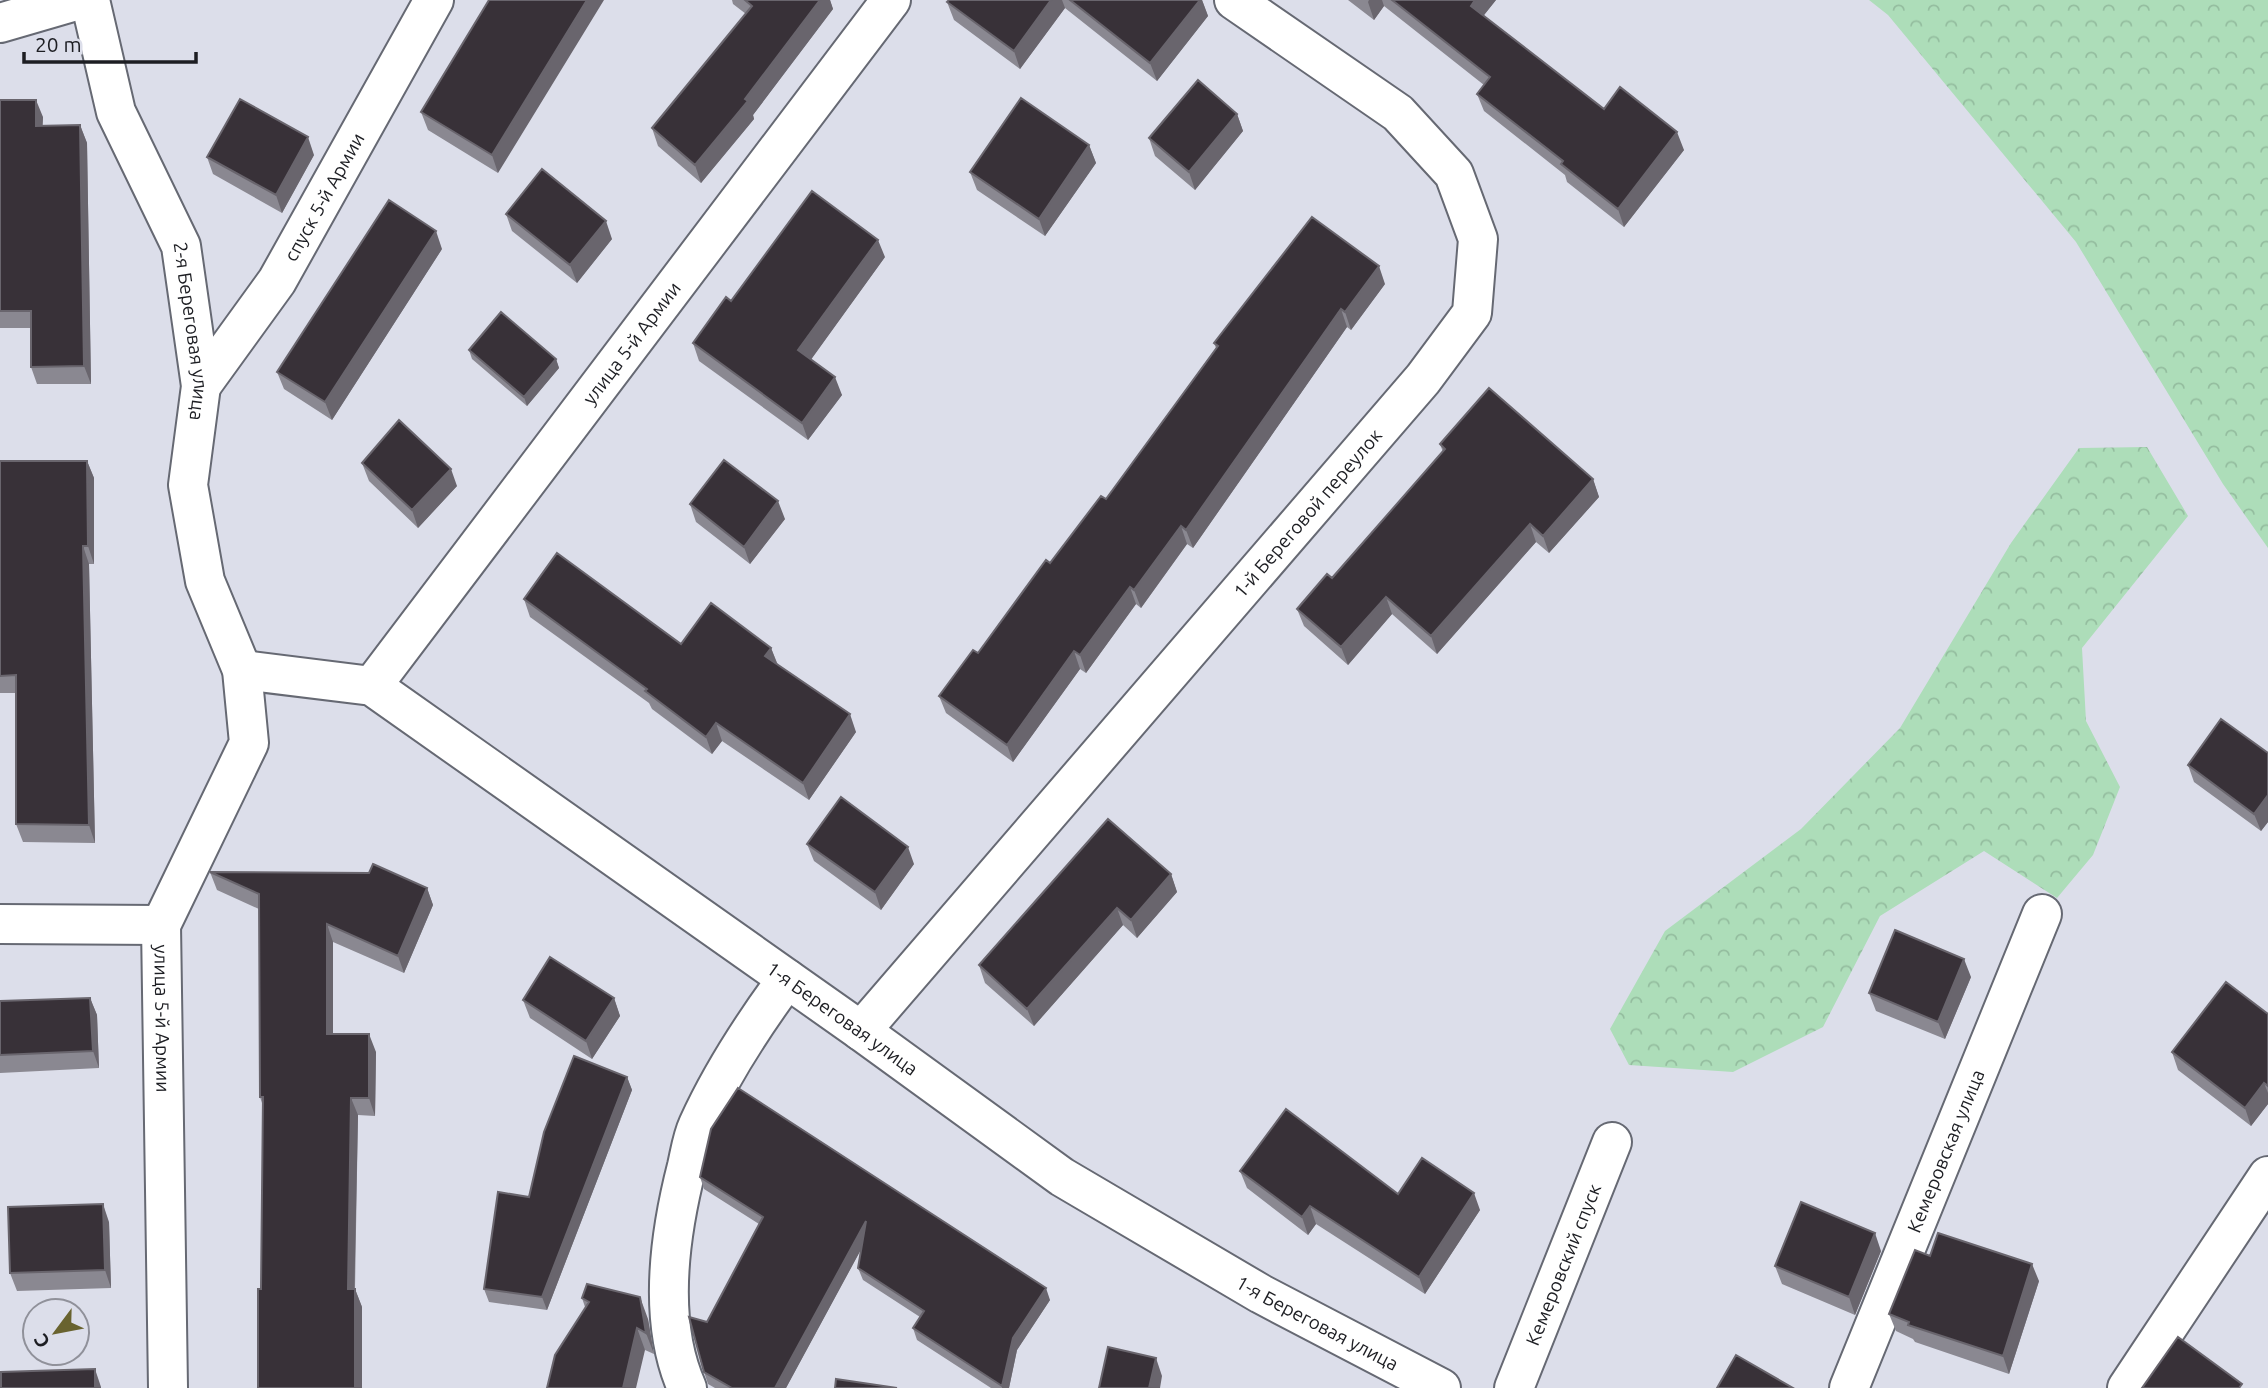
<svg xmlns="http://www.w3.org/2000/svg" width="2268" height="1388" font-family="Ubuntu,sans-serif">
  <defs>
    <pattern id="forest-crowns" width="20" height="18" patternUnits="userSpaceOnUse" patternTransform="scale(1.75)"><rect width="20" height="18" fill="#adddb9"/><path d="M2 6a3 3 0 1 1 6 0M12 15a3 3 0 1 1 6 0" fill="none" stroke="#94bd9f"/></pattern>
  </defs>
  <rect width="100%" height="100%" fill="#dcdeea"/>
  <path fill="url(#forest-crowns)" d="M1869,0H2268V548L2223,484L2076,242L1888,15Z
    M2147,447L2188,516L2082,648L2086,721L2120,787L2093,855L2057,898L1984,851L1880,916L1823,1027L1733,1072L1629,1065L1610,1029L1665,931L1801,829L1900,728L2011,543L2079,448Z"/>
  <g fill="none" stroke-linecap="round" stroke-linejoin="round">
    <g stroke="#666973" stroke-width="42">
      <g id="minor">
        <path id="s1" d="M90,0L116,112L181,246L201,386L188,485L205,581L242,670L249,743L161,925L168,1388"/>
        <path d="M0,23L79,0"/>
        <path id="s2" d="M201,386L277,281L434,0"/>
        <path id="s3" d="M242,670L372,686L861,1031L1062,1177L1261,1294L1441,1388"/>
        <path id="s4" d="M372,686L891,0"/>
        <path d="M0,924L161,925"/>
        <path id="s5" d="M861,1031L1423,379L1472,313L1478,239L1454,174L1398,113L1234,0"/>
        <path d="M687,1388C657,1321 669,1236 687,1166C690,1153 692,1138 698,1125C722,1072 753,1025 787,979"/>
        <path id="s6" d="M1514,1388L1612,1142"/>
        <path id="s7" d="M1849,1388L2042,914"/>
        <path d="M2127,1388L2268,1176"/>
      </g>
    </g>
    <use href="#minor" stroke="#fff" stroke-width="38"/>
  </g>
  <path fill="#8a8891" d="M489,0L498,173L428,130L421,112Z
    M732,0H830L833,9L753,115L754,119L701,183L658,146L652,128L746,14L733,4Z
    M949,0H1202L1208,16L1157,81L1065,8L1020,69L954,20L947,2Z
    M1348,0H1496L1483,16L1604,109L1684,150L1624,227L1567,182L1565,175L1484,111L1477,94L1484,85L1384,6L1374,20Z
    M0,100L43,117L42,126L80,125L87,143L91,384H37L31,367V328H0Z
    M1237,114L1243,131L1195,190L1155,156L1149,138Z
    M1089,145L1096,163L1045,236L977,190L970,172Z
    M314,155L282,213L213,174L207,157Z
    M506,214L612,239L577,283L512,231Z
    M442,249L332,420L284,389L277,372Z
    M885,257L811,359L842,395L808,440L699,361L693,343L731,301Z
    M1385,284L1351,330L1347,327L1193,548L1187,544L1141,608L1136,604L1086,673L1080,669L1013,762L946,713L939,696L978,653L1050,563L1106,499L1216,348L1214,343Z
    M469,350L556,359L559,368L527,406L472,359Z
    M1440,444L1593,479L1599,497L1549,553L1536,542L1437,654L1392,614L1348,665L1304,626L1297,609L1332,578L1443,452Z
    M0,461H87L94,478V564H89L95,843L23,842L16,824V693H0Z
    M362,463L457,486L418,528L369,481Z
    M690,504L785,519L750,564L696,522Z
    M524,599L681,644L771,648L778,665L856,732L809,800L722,741L712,754L652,709L649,703L530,617Z
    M2268,753V822L2261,831L2194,782L2188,765Z
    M807,844L914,864L881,910L814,861Z
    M210,872L427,888L433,905L404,973L333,942V1034L376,1052L375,1116L358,1115L355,1289L362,1307L261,1289L263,1106L260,1097L259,909L217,890Z
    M1171,874L1177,892L1137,938L1123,925L1034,1026L985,983L979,965Z
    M1971,977L1945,1039L1876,1011L1869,993Z
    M90,998L97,1015L99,1068L0,1073V1001Z
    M614,998L620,1016L592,1059L530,1018L523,1000Z
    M2268,1014V1104L2251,1126L2178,1070L2172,1052Z
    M627,1077L632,1090L547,1310L489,1302L484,1289L529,1197Z
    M1240,1171L1398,1194L1480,1210L1425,1294L1316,1224L1308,1235L1247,1188Z
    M700,1177L1050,1300L1017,1350L1009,1388H991L917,1340L913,1328L920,1317L863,1280L858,1268L861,1249L786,1388H715L708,1384L704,1372L707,1322L759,1224L704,1189Z
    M109,1222L111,1288L17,1291L10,1273Z
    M1881,1251L1855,1315L1782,1284L1775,1266Z
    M1930,1256L2039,1281L2009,1374L1915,1342L1913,1339L1896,1331L1889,1314Z
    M582,1298L648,1319L654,1354L645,1350L585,1307Z"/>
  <path fill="#69656d" d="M587,0H604L498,173L492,155Z
    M820,0H830L833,9L753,115L754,119L701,183L695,165Z
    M1051,0H1062L1065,8L1020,69L1014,51Z
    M1200,0H1202L1208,16L1157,81L1150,63Z
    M1369,0H1382L1384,6L1374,20L1368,2Z
    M1475,0H1496L1477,24L1471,6Z
    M36,100L43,117L42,143L36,126Z
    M1237,114L1243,131L1195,190L1189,172Z
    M80,125L87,143L91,384L84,366Z
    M1677,132L1684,150L1624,227L1618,209Z
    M308,137L314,155L282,213L276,195Z
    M1089,145L1096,163L1045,236L1039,219Z
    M606,221L612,239L577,283L570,265Z
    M436,231L442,249L332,420L325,402Z
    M878,240L885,257L805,368L798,350Z
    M1379,266L1385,284L1351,330L1345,312Z
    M1341,309L1347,327L1193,548L1186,530Z
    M556,359L559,368L527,406L524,397Z
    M835,377L842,395L808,440L802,423Z
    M87,461L94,478V564L88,546Z
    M451,469L457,486L418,528L412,510Z
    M1593,479L1599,497L1549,553L1543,536Z
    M778,501L785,519L750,564L744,547Z
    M1530,524L1536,542L1437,654L1431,636Z
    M1181,526L1187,544L1141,608L1134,590Z
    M83,546L89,564L95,843L89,825Z
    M1130,587L1136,604L1086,673L1080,655Z
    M1386,597L1392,614L1348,665L1341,647Z
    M771,648L778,666L765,656Z
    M1074,651L1080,669L1013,762L1007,745Z
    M850,714L856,732L809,800L803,783Z
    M716,723L722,741L712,754L706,737Z
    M2268,795V822L2261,831L2254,814Z
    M908,847L914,864L881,910L875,892Z
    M1171,874L1177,892L1137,938L1131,920Z
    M427,888L433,905L404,973L398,956Z
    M1117,908L1123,925L1034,1026L1027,1009Z
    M327,924L333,942V1051L327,1034Z
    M1964,959L1971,977L1945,1039L1938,1022Z
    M90,998L97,1015L99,1068L93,1051Z
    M614,998L620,1016L592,1059L586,1041Z
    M369,1034L376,1052L375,1116L369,1098Z
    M627,1077L632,1090L547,1310L542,1297Z
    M2264,1083L2268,1093V1104L2251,1126L2245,1108Z
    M351,1098L358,1115L354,1307L348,1289Z
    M1474,1193L1480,1210L1425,1294L1419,1277Z
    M103,1204L109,1222L111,1288L105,1270Z
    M1310,1206L1316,1224L1308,1235L1302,1217Z
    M866,1221L870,1233L786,1388H775Z
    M1875,1233L1881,1251L1855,1315L1849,1297Z
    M2032,1264L2039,1281L2009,1374L2003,1356Z
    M1046,1288L1050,1300L1017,1350L1009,1388H1002V1386L1013,1338Z
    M355,1289L362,1307V1388H355Z
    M640,1297L648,1319L654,1354L646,1333Z
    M637,1328L645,1350L636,1388H623Z
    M1156,1358L1162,1376L1160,1388H1149Z
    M95,1369L101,1387V1388H95Z"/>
  <path fill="#383138" stroke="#69656d" stroke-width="2" d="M489,0H587L492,155L421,112Z
    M745,0H820L745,99L748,101L695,165L652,128L752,6Z
    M949,0H1051L1014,51L947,2Z
    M1070,0H1200L1150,63Z
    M1392,0H1475L1471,6L1604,109L1620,87L1677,132L1618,209L1561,164L1563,161L1477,94L1490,77Z
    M1198,80L1237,114L1189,172L1149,138Z
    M1021,98L1089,145L1039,219L970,172Z
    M240,99L308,137L276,195L207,157Z
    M0,100H36V126L80,125L84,366L31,367V311H0Z
    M542,169L606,221L570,265L506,214Z
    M812,191L878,240L798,350L835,377L802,423L693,343L726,297L731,301Z
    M389,200L436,231L325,402L277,372Z
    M1312,217L1379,266L1345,312L1341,309L1186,530L1181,526L1134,590L1130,587L1080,655L1074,651L1007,745L939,696L973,650L978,653L1046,560L1050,563L1101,496L1106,499L1218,346L1214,343Z
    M501,312L556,359L524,397L469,350Z
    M1489,388L1593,479L1543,536L1530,524L1431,636L1386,597L1341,647L1297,609L1327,574L1332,578L1445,449L1440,444Z
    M399,420L451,469L412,510L362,463Z
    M724,460L778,501L744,547L690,504Z
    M0,461H87L88,546H83L89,825L16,824V675L0,676Z
    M557,553L681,644L711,603L771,648L765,656L850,714L803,783L716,723L706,737L645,691L647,689L524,599Z
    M2221,719L2268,753V795L2254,814L2188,765Z
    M841,797L908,847L875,892L807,844Z
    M1108,819L1171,874L1131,920L1117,908L1027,1009L979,965Z
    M373,864L427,888L398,956L327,924V1034H369V1098H351L348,1289H355V1388H258V1289H261L263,1097H260L259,894L210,872L369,873Z
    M1895,930L1964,959L1938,1022L1869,993Z
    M550,957L614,998L586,1041L523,1000Z
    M2226,982L2268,1014V1086L2264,1083L2245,1108L2172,1052Z
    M90,998L93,1051L0,1055V1001Z
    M574,1056L627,1077L542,1297L484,1289L498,1192L529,1197L544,1132Z
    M738,1088L1046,1288L1013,1338L1002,1386L913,1328L924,1311L858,1268L866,1221L775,1388H732L704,1372L689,1317L707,1322L763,1217L700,1177L711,1129Z
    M1286,1109L1398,1194L1422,1158L1474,1193L1419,1277L1310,1206L1302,1217L1240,1171Z
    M1801,1202L1875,1233L1849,1297L1775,1266Z
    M103,1204L105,1270L10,1273L8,1207Z
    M1938,1233L2032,1264L2003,1356L1908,1325L1909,1322L1889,1314L1915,1250L1930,1256Z
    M587,1284L640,1297L646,1333L637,1328L623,1388H547L555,1355L589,1302L582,1298Z
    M2178,1337L2242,1384L2239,1388H2142Z
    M1108,1347L1156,1358L1149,1388H1099Z
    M1736,1355L1793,1388H1717Z
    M95,1369V1388H1V1372Z
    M836,1379L897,1388H835Z"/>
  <g text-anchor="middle" stroke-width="7" stroke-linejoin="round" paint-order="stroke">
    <g font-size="19" fill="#1d1e23" stroke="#dcdeea">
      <text dy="7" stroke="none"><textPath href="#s2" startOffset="226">спуск 5-й Армии</textPath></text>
      <text dy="7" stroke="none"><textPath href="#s1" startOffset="350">2-я Береговая улица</textPath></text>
      <text dy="7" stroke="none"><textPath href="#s4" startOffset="430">улица 5-й Армии</textPath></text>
      <text dy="7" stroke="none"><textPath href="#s5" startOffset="684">1-й Береговой переулок</textPath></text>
      <text dy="7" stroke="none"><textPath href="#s3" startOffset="707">1-я Береговая улица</textPath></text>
      <text dy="7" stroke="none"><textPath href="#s1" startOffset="1068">улица 5-й Армии</textPath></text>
      <text dy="7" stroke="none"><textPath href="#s7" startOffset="256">Кемеровская улица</textPath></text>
      <text dy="7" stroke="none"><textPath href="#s6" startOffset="133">Кемеровский спуск</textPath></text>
      <text dy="7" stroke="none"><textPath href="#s3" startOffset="1272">1-я Береговая улица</textPath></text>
    </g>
  </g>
  <g transform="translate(56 1332) rotate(238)"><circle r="33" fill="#dcdeea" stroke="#90919a" stroke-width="2"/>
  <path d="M0-5L12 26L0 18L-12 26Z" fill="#69632f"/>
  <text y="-10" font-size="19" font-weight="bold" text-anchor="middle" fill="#1d1e23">С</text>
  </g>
  <path d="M24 52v10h172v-10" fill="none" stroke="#1d1e23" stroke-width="3.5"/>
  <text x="35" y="52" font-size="21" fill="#1d1e23" stroke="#dcdeea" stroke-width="5" paint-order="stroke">20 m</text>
</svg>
